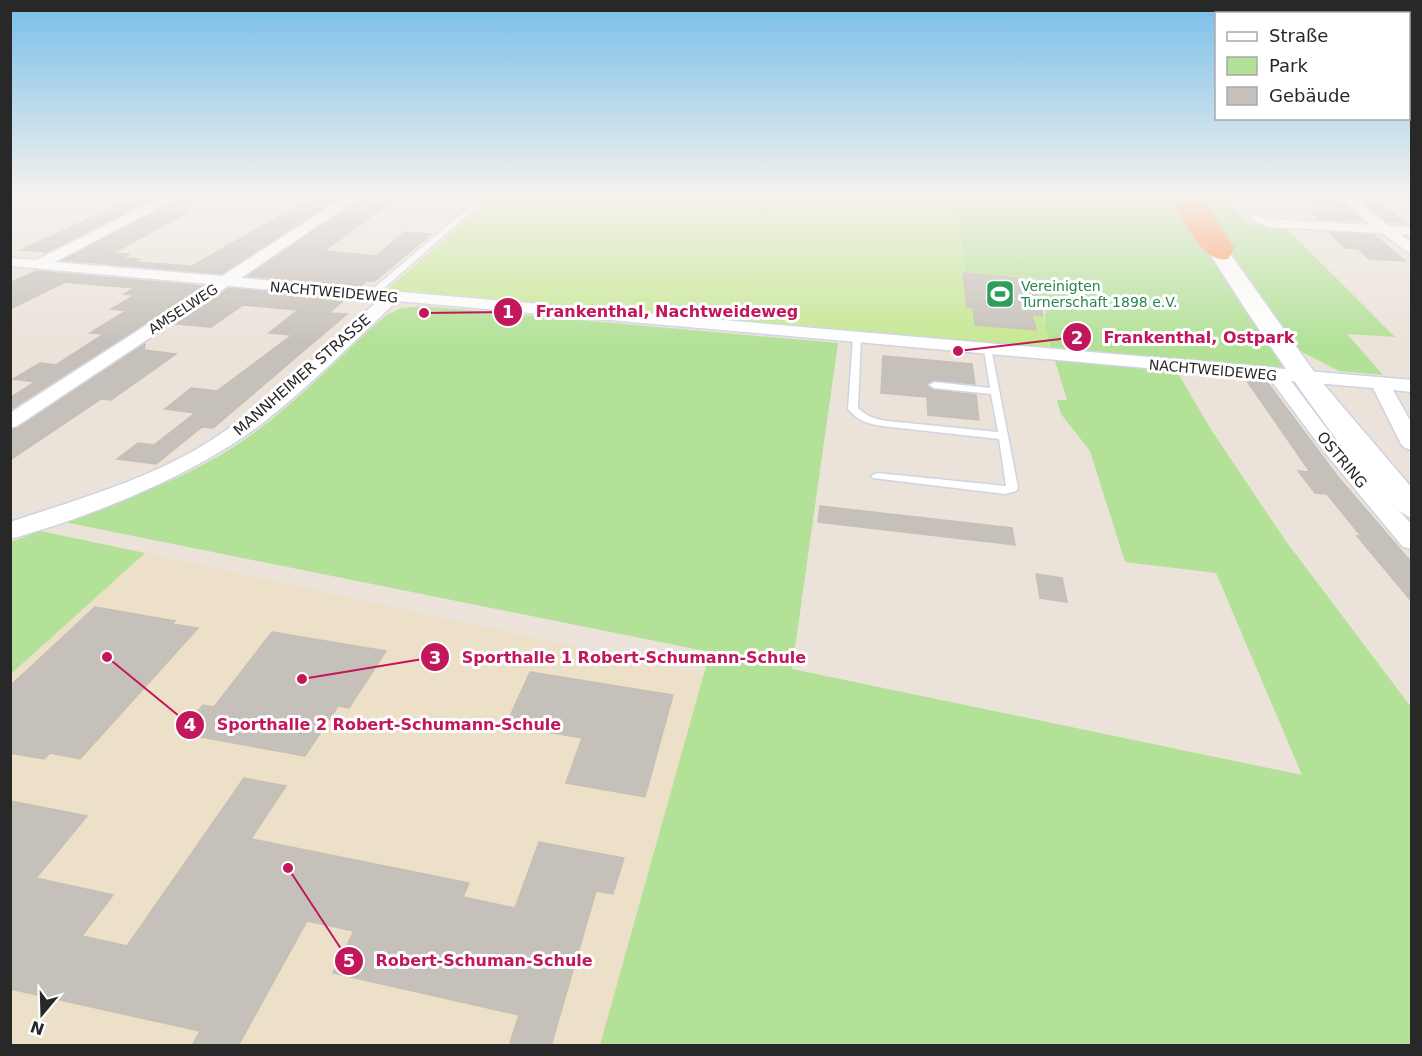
<svg xmlns="http://www.w3.org/2000/svg" width="1422" height="1056" font-family="'DejaVu Sans',sans-serif">
  <rect width="100%" height="100%" fill="#ebe3da"/>
  <path fill="#ece0c9" d="M145,553L705,675L600,1045H11L10,674Z"/>
  <path fill="#b2e197" d="M956,196H1171L1284,368L1170,360L1212,431L1285,540L1411,707V1045H600L710,652L64,522C126,499 189,478 244,440C295,405 339,357 385,316L401,308L423,306L838,343L792,669L1302,775L1216,573L1125,562L1090,451L1061,414L1057,400H1067L1045,328V310L965,272Z
    M1201,196H1230L1238,213L1248,224L1285,227L1395,337L1347,334L1383,375L1339,371L1296,349L1244,275Z
    M40,531L145,553L11,674V542Z"/>
  <path fill="#c6e893" d="M494,196H956L965,271L1036,277C1042,301 1044,325 1050,349L387,290Z"/>
  <path fill="#c6c0ba" stroke="#c6bfb4" stroke-width="1.5" d="M147,196H158L47,252L21,250L117,206Z
    M183,196H203L174,211L188,212L113,253L129,254L123,258L139,259L135,262L192,266L312,198L337,199L221,274L63,260Z
    M1313,196L1339,200L1362,220H1320L1310,211L1323,212L1307,198Z
    M358,200L389,204L324,251L376,256L405,232L431,234L375,281H367L361,286L247,276Z
    M1362,201L1379,202L1405,223L1387,222Z
    M1329,232L1374,235L1405,261L1369,259L1358,249L1345,248Z
    M36,271L203,286L10,410V398L35,382L13,379L40,363L56,365L104,334L90,333L126,311L111,309L135,295L124,294L135,288L65,282L10,309V283Z
    M963,273L1033,279L1043,316L1032,315L1036,330L975,325L973,308L967,307Z
    M229,288L346,298L329,313L347,314L213,428L202,427L156,464L117,459L138,443L154,445L195,413L165,409L191,388L217,391L292,335L269,333L298,310L243,305L211,327L175,324Z
    M145,344L144,350L176,354L111,400L101,399L10,460V430L18,428Z
    M883,356L972,364L975,384L934,380L927,386L934,390L976,395L979,420L928,415L927,397L881,393Z
    M1247,381L1267,382L1338,477L1412,563V602L1357,536H1361L1327,494L1315,493L1298,471L1310,472Z
    M820,506L1012,528L1015,545L818,522Z
    M1036,574L1062,578L1067,602L1040,598Z
    M95,607L175,621L172,624L198,628L80,759L50,753L44,759L10,753V686Z
    M272,632L386,651L349,708L338,706L305,756L179,733L203,705L214,707Z
    M530,672L673,695L645,797L566,783L582,738L506,725Z
    M244,778L286,786L251,839L469,883L463,897L515,908L539,842L624,858L613,894L596,891L551,1046H509L519,1015L333,973L354,931L307,921L238,1046H192L200,1031L10,989V801L87,816L36,878L113,895L82,936L127,946Z"/>
  <g fill="none" stroke-linecap="round" stroke-linejoin="round">
    <g stroke="#cfd3e1" stroke-width="3">
      <path id="lane" d="M482,196H489L374,297H368V293Z
        M857,335L861,338L858,408C867,417 876,419 887,421L998,432L991,394L934,388L929,385L934,382L990,388L984,350L985,348H991L1018,488L1016,491L1005,494L873,478L871,476L877,473L1006,486L999,439L882,426C868,424 857,420 848,409L853,338Z"/>
    </g>
    <g stroke="#cfd3e1" stroke-width="3">
      <path id="street" d="M164,196H181L55,262L222,276L346,196H361L241,278L1412,380V392L1393,390L1412,424V450L1405,448L1401,444L1373,388L1291,381L1336,441L1412,525V549L1403,547L1322,449L1270,379L397,301C355,340 314,382 269,418C202,472 94,516 10,539V522C73,501 140,482 197,449C264,409 321,351 380,299L228,286L17,426L10,428V413L210,284L10,266V258L36,260Z
        M1338,196H1352L1389,226L1412,227V235L1400,234L1412,243V255L1382,233L1269,227L1249,219L1256,215L1270,219L1371,225Z"/>
    </g>
    <g stroke="#cfd3e1" stroke-width="3">
      <path id="secondary" d="M1221,249L1228,251L1320,380L1412,488V518C1374,508 1238,299 1211,255L1214,251Z"/>
    </g>
    <g stroke="#c3c3c3" stroke-width="3">
      <path id="highway" d="M1170,196H1201L1234,248L1228,259C1203,265 1181,215 1170,196Z"/>
    </g>
    <use href="#lane" fill="#fff" fill-rule="evenodd"/>
    <use href="#street" fill="#fff" fill-rule="evenodd"/>
    <use href="#secondary" fill="#fff" fill-rule="evenodd"/>
    <use href="#highway" fill="#fa9855" fill-rule="evenodd"/>
  </g>
  <linearGradient id="sky" x2="0" y2="1"><stop stop-color="#77bee9"/><stop offset="0.57" stop-color="#f6f2ee"/><stop offset="1" stop-color="#f6f2ee" stop-opacity="0"/></linearGradient>
  <rect width="1422" height="344" fill="url(#sky)"/>
  <defs>
    <g id="stadium-square" transform="scale(1.5)"><rect x="-9" y="-9" width="18" height="18" rx="4" fill="#2e9e5b" stroke="#fff"/><path d="M0-5a6.5 5 0 1 0 0 10a6.5 5 0 1 0 0-10ZM-3.5-1.8h7v3.6h-7Z" fill="#fff"/></g>
  </defs>
  <g fill-rule="evenodd">
    <use href="#stadium-square" x="1000" y="294"/>
  </g>
  <g text-anchor="middle" stroke-width="6" stroke-linejoin="round" paint-order="stroke">
    <g font-size="14" fill="#27864d" stroke="#fff" text-anchor="start">
      <text x="1021" y="291">Vereinigten<tspan x="1021" dy="16">Turnerschaft 1898 e.V.</tspan></text>
    </g>
    <g font-size="14" fill="#282828" stroke="#fff">
      <text transform="translate(334 292) rotate(5)" y="5">NACHTWEIDEWEG</text>
      <text transform="translate(183 309) rotate(-33)" y="5">AMSELWEG</text>
      <text transform="translate(1213 370) rotate(5)" y="5">NACHTWEIDEWEG</text>
    </g>
    <g font-size="15" fill="#282828" stroke="#fff">
      <text transform="translate(302 375) rotate(-41)" y="5">MANNHEIMER STRASSE</text>
      <text transform="translate(1342 460) rotate(50)" y="5">OSTRING</text>
    </g>
  </g>
  <path fill="none" stroke="#c2185b" stroke-width="2" d="M424 313L508 312M958 351L1077 337M302 679L435 657M107 657L190 725M288 868L349 961"/>
  <g fill="#c2185b" stroke="#fff" stroke-width="2">
    <circle cx="424" cy="313" r="6"/>
    <circle cx="958" cy="351" r="6"/>
    <circle cx="302" cy="679" r="6"/>
    <circle cx="107" cy="657" r="6"/>
    <circle cx="288" cy="868" r="6"/>
    <circle cx="508" cy="312" r="15"/>
    <circle cx="1077" cy="337" r="15"/>
    <circle cx="435" cy="657" r="15"/>
    <circle cx="190" cy="725" r="15"/>
    <circle cx="349" cy="961" r="15"/>
  </g>
  <g font-size="18" text-anchor="middle" font-weight="bold" fill="#fff">
    <text x="508" y="318">1</text>
    <text x="1077" y="344">2</text>
    <text x="435" y="664">3</text>
    <text x="190" y="731">4</text>
    <text x="349" y="967">5</text>
  </g>
  <g font-size="16" text-anchor="middle" font-weight="bold" fill="#c2185b" stroke="#fff" stroke-width="6" stroke-linejoin="round" paint-order="stroke">
    <text x="667" y="317">Frankenthal, Nachtweideweg</text>
    <text x="1199" y="343">Frankenthal, Ostpark</text>
    <text x="634" y="663">Sporthalle 1 Robert-Schumann-Schule</text>
    <text x="389" y="730">Sporthalle 2 Robert-Schumann-Schule</text>
    <text x="484" y="966">Robert-Schuman-Schule</text>
  </g>
  <rect width="1422" height="1056" fill="none" stroke="#282828" stroke-width="24"/>
  <rect x="1215" y="12" width="195" height="108" fill="#ffffff" stroke="#a9a9a9" stroke-width="1.5"/>
  <rect x="1227" y="32" width="30" height="9" fill="#ffffff" stroke="#a9a9a9" stroke-width="1.5"/>
  <text x="1269" y="42" font-size="18" fill="#282828">Straße</text>
  <rect x="1227" y="57" width="30" height="18" fill="#b2e197" stroke="#a9a9a9" stroke-width="1.5"/>
  <text x="1269" y="72" font-size="18" fill="#282828">Park</text>
  <rect x="1227" y="87" width="30" height="18" fill="#c6c0ba" stroke="#a9a9a9" stroke-width="1.5"/>
  <text x="1269" y="102" font-size="18" fill="#282828">Gebäude</text>
  <g transform="translate(42 1014) rotate(199)" stroke="#ffffff" stroke-width="4.5" paint-order="stroke">
  <path d="M0-4.5L10 22L0 15L-10 22Z" fill="#282828"/>
  <text y="-9" font-size="16" font-weight="bold" text-anchor="middle" fill="#282828">N</text>
  </g>
</svg>
